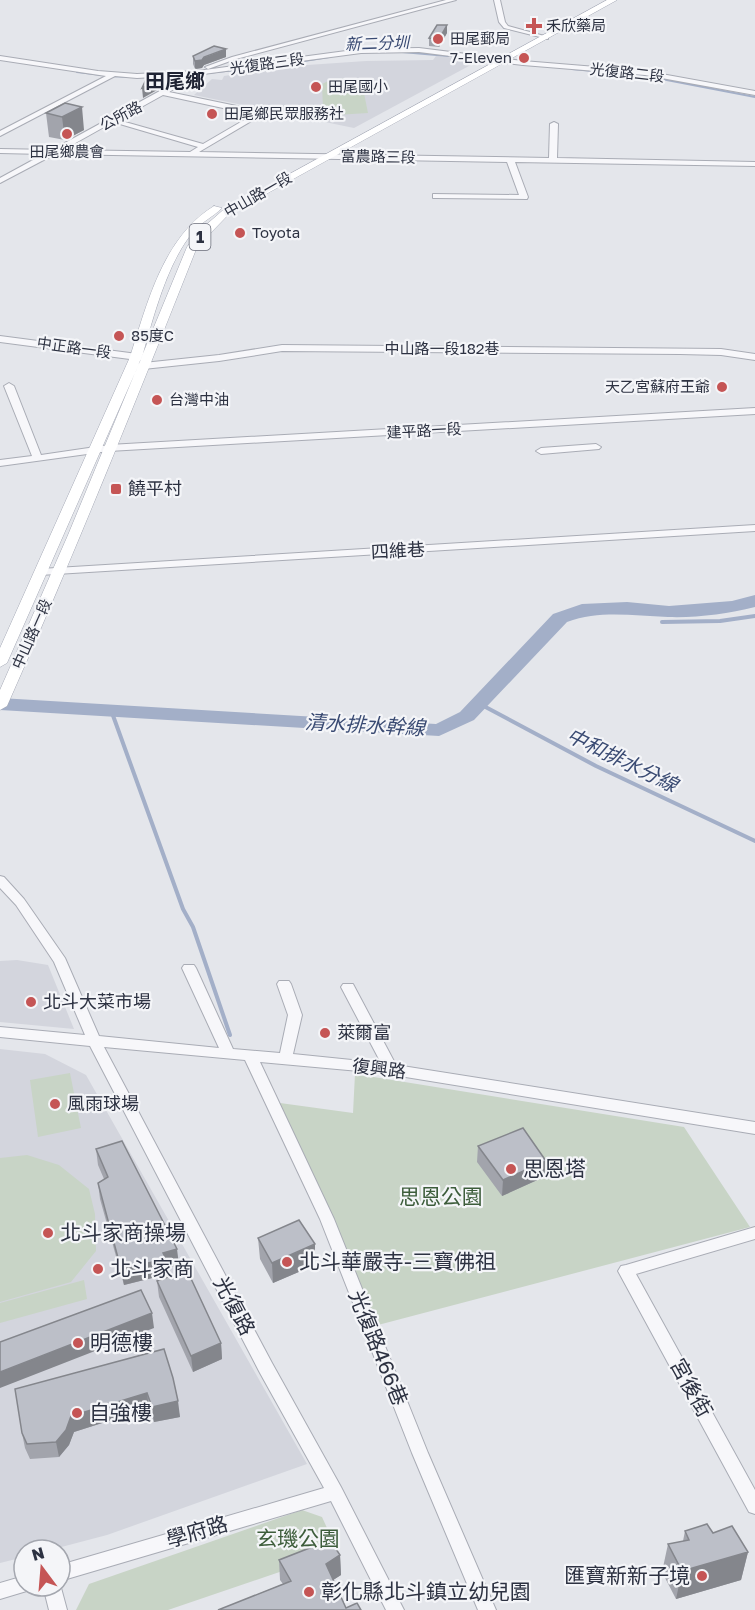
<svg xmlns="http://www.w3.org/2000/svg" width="755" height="1610" font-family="'Golos Text','Noto Sans TC',sans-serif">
  <rect width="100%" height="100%" fill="#e4e6eb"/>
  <path fill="#d3d5dd" d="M436,56L480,60L354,128L194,95L212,79L222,80L224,76L278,67L366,61L433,60Z
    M17,960L48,965L74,1029L0,1022V961Z
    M0,1049L45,1054L86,1075L307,1464L107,1535L50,1550H24V1557L0,1563Z"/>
  <path fill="#c8d4c6" d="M361,78L368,113L336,115L323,109L322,84L332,79Z
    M70,1073L81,1128L38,1137L30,1080Z
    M355,1074L684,1127L750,1227L378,1325L280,1103L353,1113Z
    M27,1155L59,1165L89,1189L95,1214L96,1251L71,1282L0,1302V1158Z
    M84,1280L87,1299L0,1323V1303Z
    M302,1510L322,1517L338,1552L168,1610H76L89,1584Z"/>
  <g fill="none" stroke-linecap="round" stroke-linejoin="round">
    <path stroke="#a3afc8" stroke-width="2" d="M402,52L448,56
      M572,69L646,76L755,97
      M77,72L102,75
      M110,76L132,77
      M170,77L273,66L329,57"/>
    <path stroke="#a3afc8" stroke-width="4" d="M662,622L720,621L755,616
      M478,703L596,766L755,841
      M111,710L183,909L193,927L230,1035"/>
    <path fill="#a3afc8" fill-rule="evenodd" d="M755,595V607C727,614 696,618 668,617C633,616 600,610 567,622L474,720L439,736L0,710V698L436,724L460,712L553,614L582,604L627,602L669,606L732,601Z"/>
    <g stroke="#a9acb5" stroke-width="2">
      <path id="minor" d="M446,0H456L236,59L208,69L205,67L232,57Z
        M494,0H500L505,22L508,26L548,37V39L504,28L499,22Z
        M419,48L523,61L645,71L755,91V95L645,75L523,65L419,52L361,53L196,75L195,77L169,92L251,109L260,116L199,152L549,158L550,124L554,122L558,124L557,158L755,162V166L515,162L528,197L527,199L436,198H433V194L519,195L507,162L55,154L0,183V178L44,154L0,153V149L52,150L189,75L137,78L115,76L0,136V131L106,76L0,60V56L98,71L137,74L197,71L361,49ZM163,95L246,113L251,116L203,144L118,120ZM113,122L198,147L190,152L63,150Z
        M0,336L145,355L149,358L145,361L0,342Z
        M282,345L721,349L755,354V360L721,355L680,354L282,351L219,361L134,370L130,367L134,364L219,355Z
        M9,383L14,386L41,455L109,445L755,408V414L109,451L0,466V460L32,456L4,386Z
        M596,444L601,447L599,449L541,454L536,451L541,448Z
        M755,525V531L40,575L35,572L40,569Z
        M0,876L4,877L24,899L65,958L99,1036L219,1048L182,968L184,965H194L196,968L233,1049L280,1053L288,1015L277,984L279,981H289L291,984L302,1015L293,1054L381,1063L341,987L343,984H353L396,1065L755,1122V1134L381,1073L260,1062L334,1219L428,1453L496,1610H478L412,1453L320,1219L245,1060L104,1047L272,1363L341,1487L404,1610H386L331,1501L60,1581V1565L324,1488L260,1373L90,1046L0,1037V1027L85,1035L54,962L16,905L0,888Z
        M755,1227V1239L636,1274L755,1490V1514L749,1512L618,1271L621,1266L626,1265Z
        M24,1576V1586H32L30,1590L0,1599V1583Z
        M60,1584L67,1610H49L43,1586H60Z"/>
    </g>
    <g stroke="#a5a9b6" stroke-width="1">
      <path id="major" d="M607,0H617L228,215L197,247C136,401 74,555 7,706L0,710V690L68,535L187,247L198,232L222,211Z
        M214,206L222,208C213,217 201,222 193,232C167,263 153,318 142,357L7,663L0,667V648L130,357C147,304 163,237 214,206Z"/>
    </g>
    <use href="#minor" fill="#f7f7fa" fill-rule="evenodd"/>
    <use href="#major" fill="#fff" fill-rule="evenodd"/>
  </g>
  <path fill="#a2a4ac" d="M447,33L439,47L429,46V38Z
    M193,56L226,57L204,65L202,68L195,69L193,64Z
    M65,103L84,130L65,140L49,137L46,113Z
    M478,1146L546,1161L544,1177L502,1196L477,1162Z
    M96,1149L179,1265L167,1268L168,1274L124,1285L100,1199L98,1183L104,1179L98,1165Z
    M258,1238L315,1265L273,1283L260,1259Z
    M157,1281L221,1343L222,1359L193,1372L159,1297Z
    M164,1349L180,1417L154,1422L149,1408L74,1432L69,1445L59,1457L30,1459L25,1448L22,1433Z
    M685,1531L713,1533L748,1552L741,1580L676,1599L662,1572L668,1544L683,1541Z
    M340,1555L341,1575L333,1580L346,1608L361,1610H218L283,1584L280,1580L279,1560Z"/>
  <path fill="#84868c" d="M447,25V33L439,47V39Z
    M226,49V57L204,65L202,68L195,69V61Z
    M172,72L173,81L143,98L142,88Z
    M82,107L84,130L65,140L62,117Z
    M546,1161L544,1177L502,1196L503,1180Z
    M315,1244V1265L273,1283L272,1263Z
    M177,1249L179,1265L167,1268L168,1274L124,1285L121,1269L163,1253Z
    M152,1313L154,1328L0,1388V1372Z
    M221,1343L222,1359L193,1372L191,1356Z
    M147,1393L149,1408L74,1432L69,1445L59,1457L56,1442L71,1416Z
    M178,1401L180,1417L154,1422L152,1407Z
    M748,1552L741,1580L676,1599L682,1571Z
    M340,1555L341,1575L327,1584L326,1564Z"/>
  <path fill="#bcbfc8" stroke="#84868c" stroke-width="1.5" d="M437,25H447L439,39L429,38Z
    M214,46L226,49L204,57L202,60L195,61L193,56Z
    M150,71L172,72L142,88Z
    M65,103L82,107L62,117L46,113Z
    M523,1128L546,1161L503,1180L478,1146Z
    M122,1141L177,1249L163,1253L166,1259L121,1269L98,1183L108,1177L96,1149Z
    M299,1220L315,1244L272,1263L258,1238Z
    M187,1270L221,1343L191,1356L157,1281Z
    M141,1290L152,1313L0,1372V1342Z
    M164,1349L173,1378L178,1401L152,1407L147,1393L71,1416L66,1430L56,1442L27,1444L22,1433L15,1389Z
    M707,1524L713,1533L732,1526L748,1552L682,1571L668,1544L689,1540L685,1531Z
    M330,1540L340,1555L326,1564L346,1608L357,1603L361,1610H218L291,1581L279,1560Z"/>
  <g fill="#c55555" stroke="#f4f5f8" stroke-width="2">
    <path d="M531 17h6v6h6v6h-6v6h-6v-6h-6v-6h6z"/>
    <circle cx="438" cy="39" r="6"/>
    <circle cx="524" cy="58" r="6"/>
    <circle cx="316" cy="87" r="6"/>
    <circle cx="212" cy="114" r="6"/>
    <circle cx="67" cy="134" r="6"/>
    <circle cx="240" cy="233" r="6"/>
    <circle cx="119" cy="336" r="6"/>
    <circle cx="722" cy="387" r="6"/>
    <circle cx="157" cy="400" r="6"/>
    <rect x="110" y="483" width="12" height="12" rx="3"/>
    <circle cx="31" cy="1002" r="6"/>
    <circle cx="325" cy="1033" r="6"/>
    <circle cx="55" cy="1104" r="6"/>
    <circle cx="511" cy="1169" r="6"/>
    <circle cx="48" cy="1233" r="6"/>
    <circle cx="287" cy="1262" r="6"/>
    <circle cx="98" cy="1269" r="6"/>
    <circle cx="78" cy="1343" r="6"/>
    <circle cx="77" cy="1413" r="6"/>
    <circle cx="702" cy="1576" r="6"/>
    <circle cx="309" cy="1592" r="6"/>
  </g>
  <g text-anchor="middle" stroke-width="4.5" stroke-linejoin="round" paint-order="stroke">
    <g font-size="15" fill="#2d3242" stroke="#f4f5f8" text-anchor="start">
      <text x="546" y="31">禾欣藥局</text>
      <text x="450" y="44">田尾郵局</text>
      <text x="512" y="63" text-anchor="end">7-Eleven</text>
      <text x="328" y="92">田尾國小</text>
      <text x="224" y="119">田尾鄉民眾服務社</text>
      <text x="67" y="157" text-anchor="middle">田尾鄉農會</text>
      <text x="252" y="238">Toyota</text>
      <text x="131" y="341">85度C</text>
      <text x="710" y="392" text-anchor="end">天乙宮蘇府王爺</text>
      <text x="169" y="405">台灣中油</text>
    </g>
    <g font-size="15" fill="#2d3242" stroke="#f4f5f8">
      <text transform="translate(267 64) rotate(-8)" y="5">光復路三段</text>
      <text transform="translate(627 73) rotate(6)" y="5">光復路二段</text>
      <text transform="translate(121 116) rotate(-28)" y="5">公所路</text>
      <text transform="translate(378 157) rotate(1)" y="5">富農路三段</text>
      <text transform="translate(258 195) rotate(-30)" y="5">中山路一段</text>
      <text transform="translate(74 348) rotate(8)" y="5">中正路一段</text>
      <text x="442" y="354">中山路一段182巷</text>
      <text transform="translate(424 431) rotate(-3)" y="5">建平路一段</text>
      <text transform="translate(32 634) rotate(-66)" y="5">中山路一段</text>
    </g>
    <g font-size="16" font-style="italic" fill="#3a4b73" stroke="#f4f5f8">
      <text transform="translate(377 43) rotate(-2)" y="6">新二分圳</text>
    </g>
    <rect fill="#f4f5f8" stroke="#696c79" stroke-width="1.5" x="189.5" y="224" width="21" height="26" rx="4.5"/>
    <g font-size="16" font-weight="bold" fill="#2d3242">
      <text x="200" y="243">1</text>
    </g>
    <g font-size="18" fill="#2d3242" stroke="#f4f5f8" text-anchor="start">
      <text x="128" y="495">饒平村</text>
      <text x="43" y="1008">北斗大菜市場</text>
      <text x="337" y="1039">萊爾富</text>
      <text x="67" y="1110">風雨球場</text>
    </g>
    <g font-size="18" fill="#2d3242" stroke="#f4f5f8">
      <text transform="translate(398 551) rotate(-3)" y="6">四維巷</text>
      <text transform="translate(379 1069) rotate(7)" y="6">復興路</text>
    </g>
    <g font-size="20" font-weight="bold" fill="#1f2333" stroke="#f4f5f8">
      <text x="175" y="88">田尾鄉</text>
    </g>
    <g font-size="20" font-style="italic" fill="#3a4b73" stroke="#f4f5f8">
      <text transform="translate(365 725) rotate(3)" y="7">清水排水幹線</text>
      <text transform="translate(622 760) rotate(26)" y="7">中和排水分線</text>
    </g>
    <g font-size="21" fill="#2d3242" stroke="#f4f5f8" text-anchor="start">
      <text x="523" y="1176">思恩塔</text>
      <text x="60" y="1240">北斗家商操場</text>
      <text x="299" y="1269">北斗華嚴寺-三寶佛祖</text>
      <text x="110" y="1276">北斗家商</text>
      <text x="90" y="1350">明德樓</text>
      <text x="89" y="1420">自強樓</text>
      <text x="690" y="1583" text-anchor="end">匯寶新新子境</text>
      <text x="321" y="1599">彰化縣北斗鎮立幼兒園</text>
    </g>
    <g font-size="21" fill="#3d5d3b" stroke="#f4f5f8">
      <text x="441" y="1204">思恩公園</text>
      <text x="298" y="1546">玄璣公園</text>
    </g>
    <g font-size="21" fill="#2d3242" stroke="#f4f5f8">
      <text transform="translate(234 1306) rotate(62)" y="7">光復路</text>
      <text transform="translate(378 1348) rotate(68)" y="7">光復路466巷</text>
      <text transform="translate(691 1388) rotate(61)" y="7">宮後街</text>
      <text transform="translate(197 1532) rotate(-16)" y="7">學府路</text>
    </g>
  </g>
  <g transform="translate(42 1568) rotate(344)"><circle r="28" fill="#f4f5f8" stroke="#a4a7af" stroke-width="1.5"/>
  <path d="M0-4.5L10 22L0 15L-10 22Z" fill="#c55555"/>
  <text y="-9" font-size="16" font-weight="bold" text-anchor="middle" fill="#2d3242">N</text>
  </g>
</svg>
